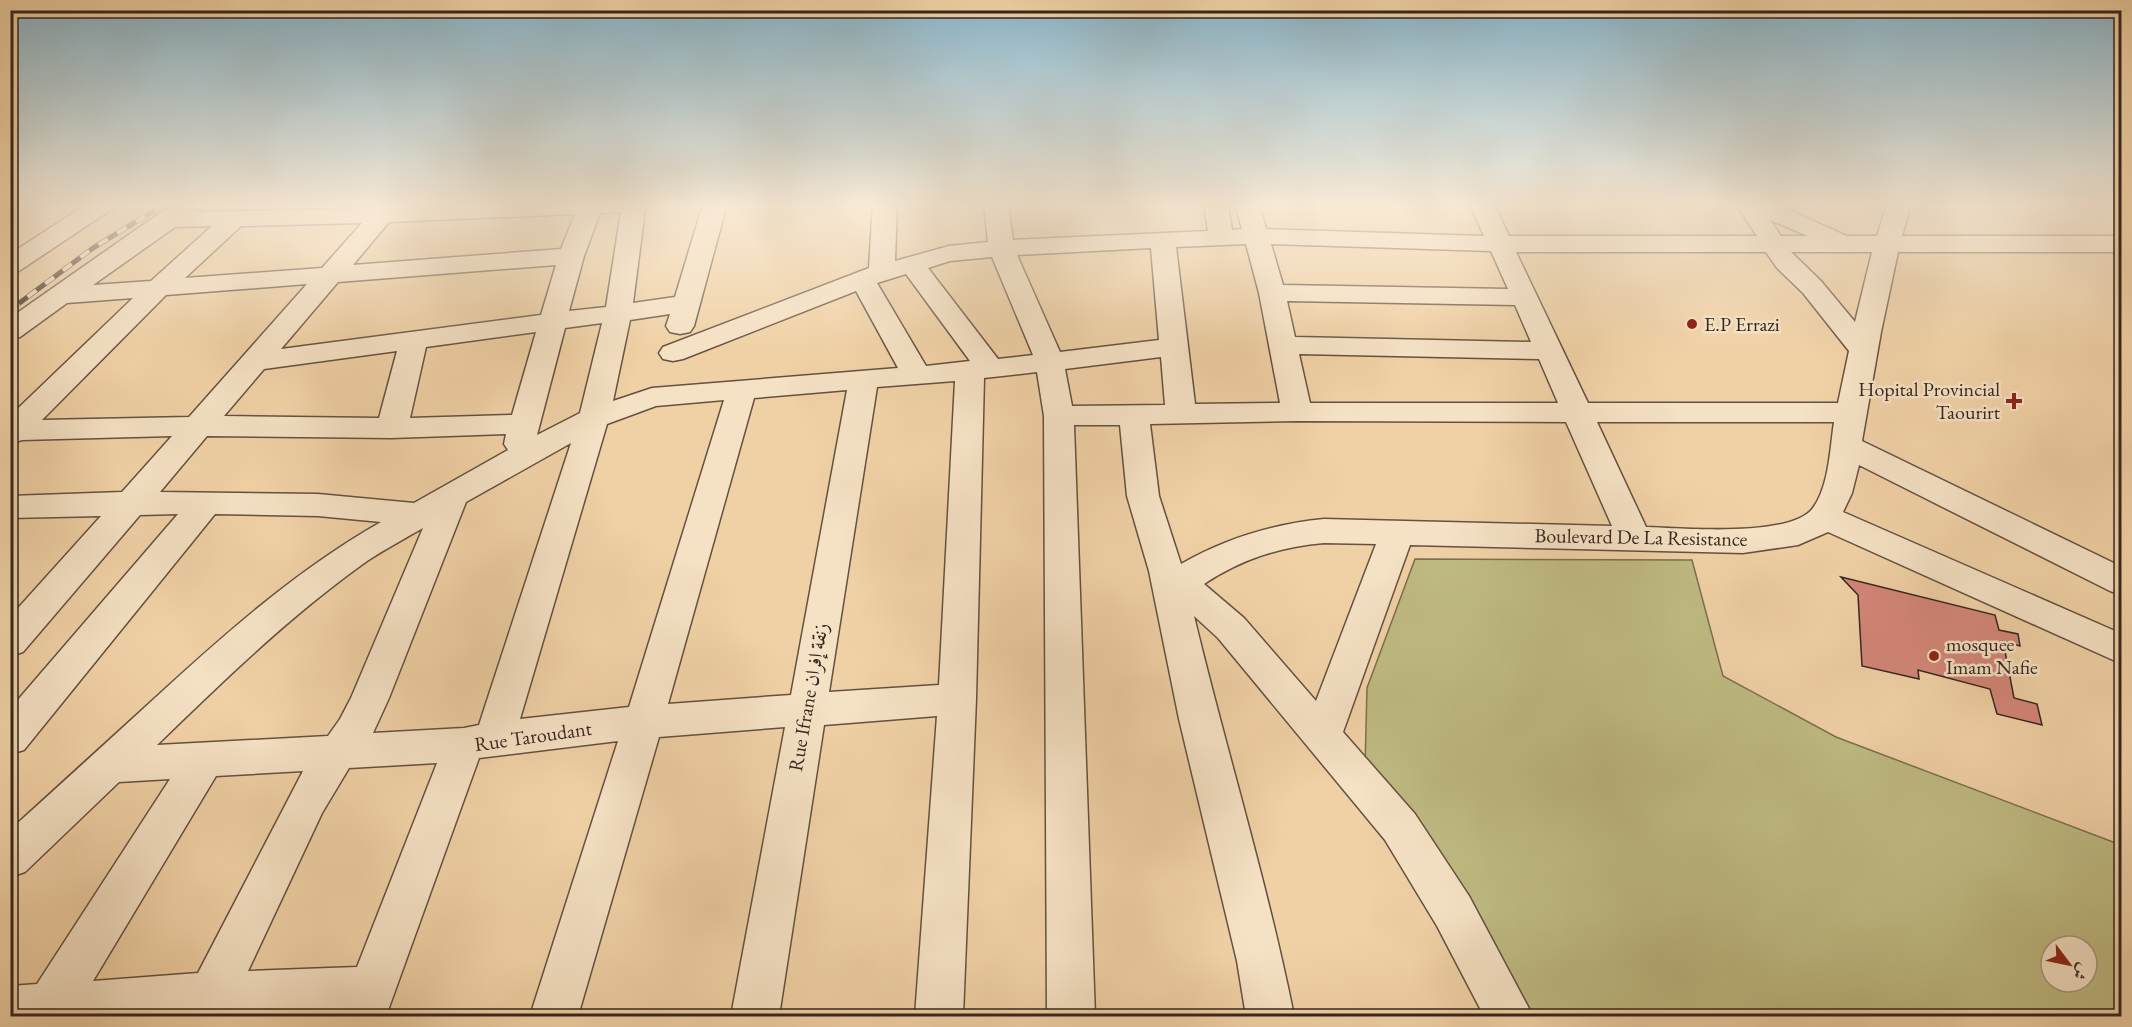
<svg xmlns="http://www.w3.org/2000/svg" width="2132" height="1027" font-family="'EB Garamond',Amiri,serif">
  <rect width="100%" height="100%" fill="#f0d1a5"/>
  <filter id="stains"><feTurbulence type="fractalNoise" baseFrequency=".00333" numOctaves="4"/><feColorMatrix values="0 0 0 0 .2 0 0 0 0 .09 0 0 0 0 .02 0 0 0 .5 -.17"/></filter>
  <radialGradient id="worn" r=".72"><stop offset=".6" stop-color="#630" stop-opacity="0"/><stop offset="1" stop-color="#630" stop-opacity=".3"/></radialGradient>
  <path fill="#bfba82" stroke="#7a7051" stroke-width="1.5" fill-rule="evenodd" d="M1415,559L1692,560L1723,676L1836,737L2121,845V1016H1518L1467,928L1365,768L1367,688ZM2051,946H2087V982H2051Z"/>
  <path fill="#d48679" stroke="#352620" stroke-width="1.5" d="M1841,577L1995,615L1999,630L2018,634L2020,646L2003,641L2014,698L2037,704L2042,725L1997,714L1990,689L1918,670L1919,679L1862,666L1858,595Z"/>
  <g fill="none" stroke-linecap="round" stroke-linejoin="round">
    <g stroke="#645141" stroke-width="3">
      <path id="minor" d="M87,204H116L112,209L19,271L10,274V254Z
        M176,204H194L197,209L195,212L376,208L379,204H404L402,207L462,204H651L645,210L633,303L675,297L703,204H727L694,326L690,332L680,334L670,332L666,326L670,314L630,320L613,401L652,388L898,368L856,291L683,359L673,361L663,359L659,353L663,347L869,268L873,204H897L895,261L949,246L988,242L984,204H1008L1013,240L1208,231L1204,204H1228L1232,230L1242,229L1235,204H1259L1266,229L1484,236L1470,204H1494L1509,236H1757L1736,204H1775L1847,236H1877L1887,204H1911L1902,236H2122V252H1898L1881,332L1862,441L2122,567V595L2110,591L1859,465L1852,493L1843,512L2122,634V664L1828,532L1798,545L1743,553L1410,545L1343,732L1415,814L1469,896L1533,1016H1484L1437,926L1385,840L1218,638L1194,616C1226,750 1267,881 1294,1016H1246L1237,961L1179,719L1149,571L1127,496L1120,425H1074L1095,1016H1047L1044,416L1037,372L984,378L976,699L963,1016H915L937,716L824,725L779,1016H731L785,727L659,737L578,1016H530L618,741L479,758L386,1016H338L339,1015L10,1016V986L37,984L170,779L119,782L25,872L10,877V830C59,786 107,742 155,698C226,633 298,569 381,522L318,516L215,514L24,750L10,754V709L178,514L140,515L23,652L10,656V617L101,516L10,518V496L122,492L172,436L22,440L10,444V416L133,298L67,303L20,337L10,339V318L157,215ZM621,212L606,307L569,311L584,256L600,213ZM575,214L561,249L353,265L389,222ZM1770,220L1808,236H1781ZM362,223L322,268L185,278L241,226ZM212,226L151,281L93,285L175,227ZM1246,244L1259,293L1280,403L1195,404L1176,247ZM1271,244L1491,251L1508,289L1283,285ZM1151,248L1159,340L1060,352L1017,255ZM1516,252H1766L1777,268L1803,293L1849,351L1838,403H1588ZM1791,252H1872L1855,322L1821,281ZM992,257L1033,355L998,359L928,268L950,261ZM556,265L541,315L281,349L338,282ZM906,274L970,361L926,366L877,283ZM307,284L189,417L42,420L166,295ZM1287,301L1515,305L1531,342L1295,337ZM602,323L580,413L537,435L565,328ZM536,332L512,415L410,418L426,347ZM397,351L379,418L224,416L264,369ZM1299,354L1539,359L1558,403H1310ZM1161,357L1165,405L1072,406L1065,369ZM955,381L939,685L829,692L877,387ZM847,390L791,695L668,704L754,398ZM724,400L629,707L520,719L607,424L656,406ZM1297,421L1566,422L1612,526L1324,519C1273,524 1226,538 1181,564L1159,496L1150,424ZM1597,422H1834C1830,449 1829,486 1813,508C1791,538 1682,528 1646,527ZM506,434L504,444L508,450L414,503L318,494L160,492L207,436L392,438ZM571,443L479,725L464,728L373,733L389,698L466,502ZM423,528L351,698L340,719L328,736L157,745C224,680 291,615 367,561C385,549 404,539 423,528ZM1324,543L1376,544L1316,701L1244,618L1204,584C1242,559 1279,547 1324,543ZM437,763L357,967L248,971L322,813L349,768ZM303,771L198,973L93,981L216,776Z"/>
    </g>
    <use href="#minor" fill="#f5e1c4" fill-rule="evenodd"/>
    <g stroke="#352620" stroke-width="5">
      <path id="rail" d="M10,310L93,248L165,204"/>
    </g>
    <use href="#rail" stroke="#f5e1c4" stroke-width="4" stroke-dasharray="11" stroke-linecap="butt"/>
  </g>
  <linearGradient id="sky" x2="0" y2="1"><stop stop-color="#89b6cc"/><stop offset="0.59" stop-color="#f8ead6"/><stop offset="1" stop-color="#f8ead6" stop-opacity="0"/></linearGradient>
  <rect width="2132" height="348" fill="url(#sky)"/>
  <g fill="#8f2418" stroke="#f5e1c4" stroke-width="2">
    <circle cx="1692" cy="324" r="6"/>
    <path d="M2011 392h6v6h6v6h-6v6h-6v-6h-6v-6h6z"/>
    <circle cx="1934" cy="656" r="6"/>
  </g>
  <g text-anchor="middle" stroke-width="5" stroke-linejoin="round" paint-order="stroke">
    <g font-size="20" fill="#352620" stroke="#f5e1c4" text-anchor="start">
      <text x="1704" y="331">E.P Errazi</text>
      <text x="2000" y="396" text-anchor="end">Hopital Provincial<tspan x="2000" dy="23">Taourirt</tspan></text>
      <text x="1946" y="651">mosquee<tspan x="1946" dy="23">Imam Nafie</tspan></text>
    </g>
    <g font-size="20" fill="#352620" stroke="#f5e1c4">
      <text transform="translate(1641 537) rotate(1)" y="7">Boulevard De La Resistance</text>
      <text transform="translate(808 697) rotate(-80)" y="7">Rue Ifrane زنقة إفران</text>
      <text transform="translate(533 736) rotate(-8)" y="7">Rue Taroudant</text>
    </g>
  </g>
  <rect width="2132" height="1027" fill="none" stroke="#f0d1a5" stroke-width="36"/>
  <rect x="12" y="12" width="2108" height="1003" fill="none" stroke="#352620" stroke-width="3"/>
  <rect x="18" y="18" width="2096" height="991" fill="none" stroke="#352620" stroke-width="1.5"/>
  <g transform="translate(2069 964) rotate(122)"><circle r="28" fill="#f5e1c4" stroke="#a89682" stroke-width="1.5"/>
  <path d="M0-4.5L10 22L0 15L-10 22Z" fill="#8f2418"/>
  <text y="-9" font-size="16" font-weight="bold" text-anchor="middle" fill="#352620">ش</text>
  </g>
  <rect width="100%" height="100%" filter="url(#stains)"/>
  <rect width="100%" height="100%" fill="url(#worn)"/>
</svg>
